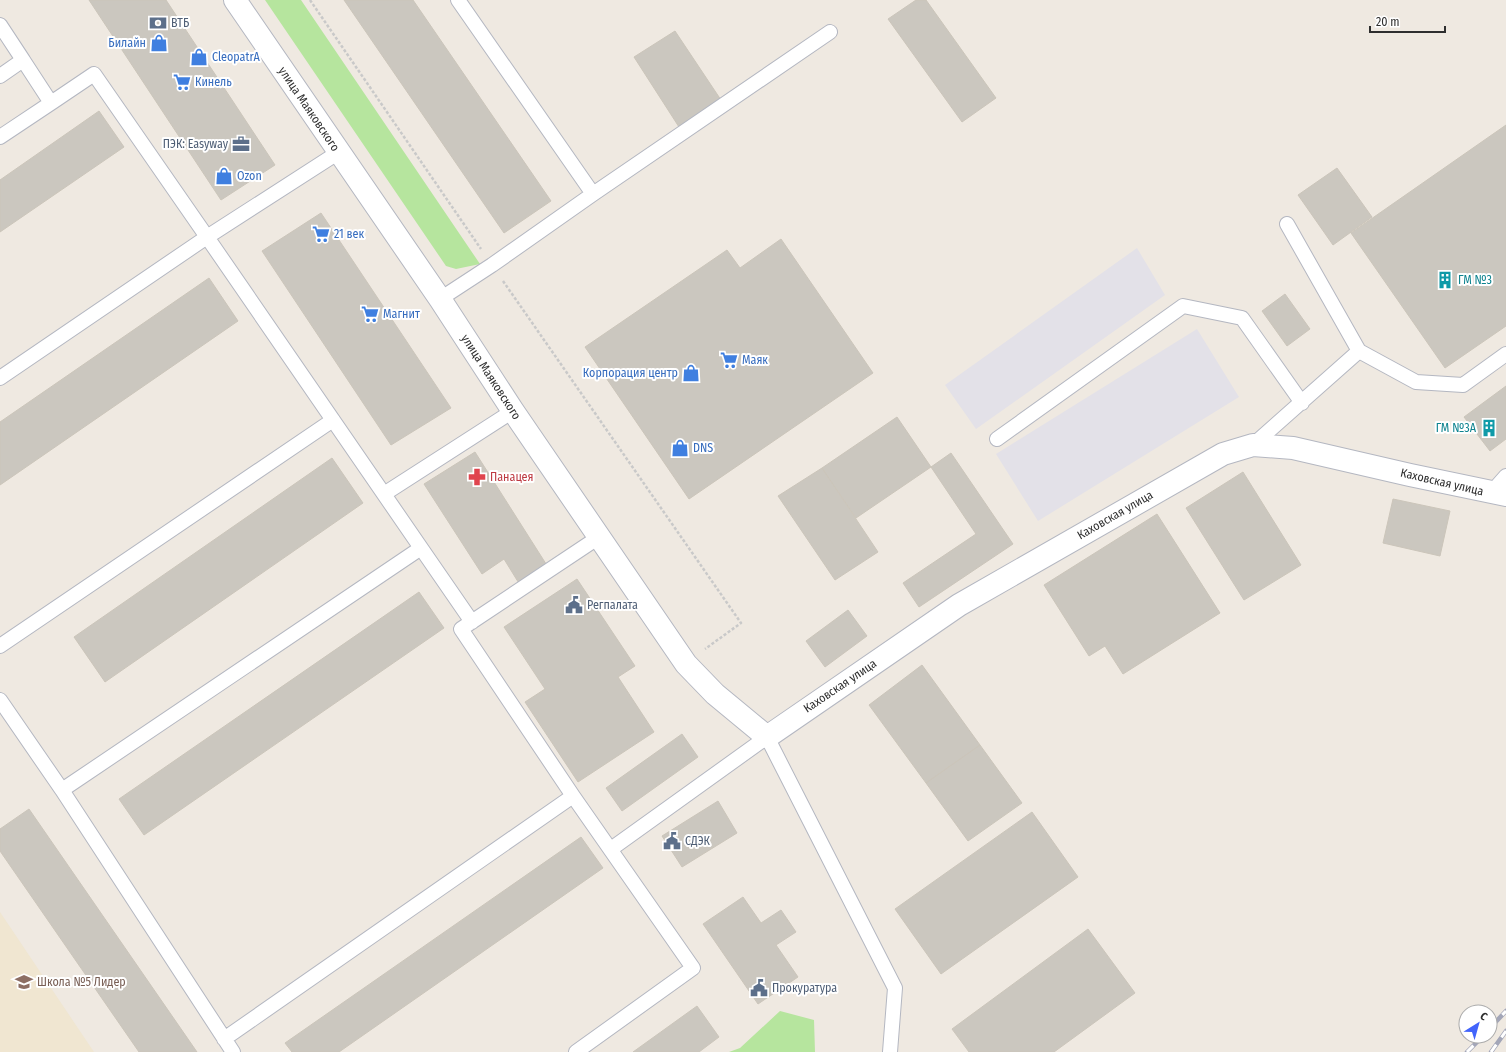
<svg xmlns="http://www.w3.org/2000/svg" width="1506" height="1052" font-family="'Fira Sans Condensed',sans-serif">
  <rect width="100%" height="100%" fill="#efe9e1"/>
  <path fill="#e3e1e8" d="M1137,248L1165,295L976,429L945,385Z
    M1197,329L1239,397L1038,521L996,454Z"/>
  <path fill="#f0e6d1" d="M0,912L94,1052H0Z"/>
  <path fill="#b6e59e" d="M265,0H301L480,264L456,269L446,266Z
    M780,1011L814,1020L815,1052H729L740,1048Z"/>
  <path fill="#cbc7bf" stroke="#cbc5ba" d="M89,0H166L275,165L221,200Z
    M344,0H413L551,201L504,233Z
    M916,0H926L996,98L962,122L888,19Z
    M675,31L721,100L679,127L634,57Z
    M99,111L124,147L0,232V180Z
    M1506,125V326L1445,368L1351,233Z
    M1337,168L1372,217L1333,245L1298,195Z
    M321,213L451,408L391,445L262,251Z
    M781,239L873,373L689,499L585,347L727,250L740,268Z
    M209,278L238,321L0,485V422Z
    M1285,294L1310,329L1287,346L1262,311Z
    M1506,386V439L1490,451L1464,417Z
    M897,417L931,467L856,518L822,468Z
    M475,452L548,567L520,585L504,559L482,574L424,484Z
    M951,453L1013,544L919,607L903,583L976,534L931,467Z
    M332,458L363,503L105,682L74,637Z
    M822,468L878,552L835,580L778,496Z
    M1243,472L1301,565L1244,600L1186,508Z
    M1393,499L1450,511L1440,556L1383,543Z
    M1157,514L1220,613L1123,674L1105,646L1089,656L1044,585Z
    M577,579L635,666L618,677L654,732L578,782L525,702L545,689L504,627Z
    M419,592L444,628L144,835L119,799Z
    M848,610L867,636L825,667L806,641Z
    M922,665L980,745L926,783L869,705Z
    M682,734L698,757L622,811L606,788Z
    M980,745L1022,803L968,841L926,783Z
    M718,801L737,833L682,867L662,836Z
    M29,809L197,1052H139L0,851V829Z
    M1032,812L1078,877L941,974L895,909Z
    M581,837L603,868L339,1052H292L285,1043Z
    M743,897L761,923L781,910L796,932L776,945L798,977L758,1004L703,924Z
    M1088,929L1135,993L1054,1052H969L952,1029Z
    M697,1006L719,1037L699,1052H633Z"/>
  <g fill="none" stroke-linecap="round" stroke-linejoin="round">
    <g stroke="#b4b7c1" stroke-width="16">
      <path id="lane" d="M458,0L593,194
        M0,25L23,60L0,76
        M0,137L51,103
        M1287,224L1359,351
        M440,299L492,265L593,194L830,32
        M0,378L207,237L94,74L51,103L23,60
        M997,439L1183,306L1242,318L1302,403
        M1253,445L1359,351L1416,382L1463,385L1506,354
        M1491,493L1506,476
        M384,494L513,411
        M421,548L472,622
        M0,646L333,420
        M0,700L62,790L233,1052
        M62,790L421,548L207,237L339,152
        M611,849L767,737L895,988L890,1052
        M224,1039L573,796
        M576,1052L693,968L573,796L461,629L599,537"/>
    </g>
    <g stroke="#b4b7c1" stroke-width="24">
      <path id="street" d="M235,0L440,299L513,411L686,664L715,694L767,737L959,605L1223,454L1253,445L1293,448L1410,475L1506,495"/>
    </g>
    <path stroke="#c9c9c9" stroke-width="2.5" stroke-dasharray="3 2" stroke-linecap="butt" d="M310,0L481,249
      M503,281L741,623L705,649"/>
    <use href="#lane" stroke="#fff" stroke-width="14"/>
    <use href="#street" stroke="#fff" stroke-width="22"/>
    <g stroke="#a3a6b8" stroke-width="4.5">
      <path id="rail" d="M1490,1028L1506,1011
        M1467,1052L1483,1036
        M1491,1052L1506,1031"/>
    </g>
    <use href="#rail" stroke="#fff" stroke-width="3" stroke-dasharray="9" stroke-linecap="butt"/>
  </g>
  <defs>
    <g id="bank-bare" transform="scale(1.38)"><path d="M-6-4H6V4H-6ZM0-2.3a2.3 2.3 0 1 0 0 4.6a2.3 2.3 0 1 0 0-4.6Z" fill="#5c6f8a" stroke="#fff" stroke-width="2.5" paint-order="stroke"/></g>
    <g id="shop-bare" transform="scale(1.38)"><path d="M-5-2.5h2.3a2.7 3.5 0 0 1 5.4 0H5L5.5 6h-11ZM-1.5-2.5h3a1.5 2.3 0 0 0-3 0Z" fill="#3f7fe0" stroke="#fff" stroke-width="2.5" paint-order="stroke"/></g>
    <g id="supermarket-bare" transform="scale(1.38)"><path d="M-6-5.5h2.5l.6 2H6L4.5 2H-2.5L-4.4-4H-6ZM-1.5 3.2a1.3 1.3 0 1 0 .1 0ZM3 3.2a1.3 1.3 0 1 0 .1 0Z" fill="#3f7fe0" stroke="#fff" stroke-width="2.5" paint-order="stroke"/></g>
    <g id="office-bare" transform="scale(1.38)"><path d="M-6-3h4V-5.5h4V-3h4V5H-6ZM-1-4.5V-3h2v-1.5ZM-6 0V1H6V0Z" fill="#5c6f8a" stroke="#fff" stroke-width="2.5" paint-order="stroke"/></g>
    <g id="building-bare" transform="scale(1.38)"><path d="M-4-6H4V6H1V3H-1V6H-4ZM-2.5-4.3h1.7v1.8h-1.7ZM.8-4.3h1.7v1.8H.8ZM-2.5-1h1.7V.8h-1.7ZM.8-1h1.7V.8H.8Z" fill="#0f9aa8" stroke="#fff" stroke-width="2.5" paint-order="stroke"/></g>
    <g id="pharmacy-bare" transform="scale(1.38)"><path d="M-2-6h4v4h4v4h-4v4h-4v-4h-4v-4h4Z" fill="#e0444e" stroke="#fff" stroke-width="2.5" paint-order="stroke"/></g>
    <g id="civic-bare" transform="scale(1.38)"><path d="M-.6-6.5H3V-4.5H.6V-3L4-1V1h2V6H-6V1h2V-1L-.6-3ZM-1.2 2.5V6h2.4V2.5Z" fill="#5c6f8a" stroke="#fff" stroke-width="2.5" paint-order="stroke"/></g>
    <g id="school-bare" transform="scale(1.38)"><path d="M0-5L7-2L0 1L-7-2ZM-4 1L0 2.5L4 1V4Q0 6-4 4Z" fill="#8d6e63" stroke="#fff" stroke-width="2.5" paint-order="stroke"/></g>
  </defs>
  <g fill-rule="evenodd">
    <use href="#bank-bare" x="158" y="23"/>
    <use href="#shop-bare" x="159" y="43"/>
    <use href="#shop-bare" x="199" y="57"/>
    <use href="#supermarket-bare" x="182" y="82"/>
    <use href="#office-bare" x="241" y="144"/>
    <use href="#shop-bare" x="224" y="176"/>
    <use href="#supermarket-bare" x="321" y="234"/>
    <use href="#building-bare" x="1445" y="280"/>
    <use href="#supermarket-bare" x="370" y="314"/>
    <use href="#supermarket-bare" x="729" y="360"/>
    <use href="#shop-bare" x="691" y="373"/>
    <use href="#building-bare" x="1489" y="428"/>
    <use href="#shop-bare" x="680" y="448"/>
    <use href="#pharmacy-bare" x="477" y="477"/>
    <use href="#civic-bare" x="574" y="605"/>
    <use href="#civic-bare" x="672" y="841"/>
    <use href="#school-bare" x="24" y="982"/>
    <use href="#civic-bare" x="759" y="988"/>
  </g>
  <g text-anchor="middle" stroke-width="4" stroke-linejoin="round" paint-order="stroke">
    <g font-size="12" fill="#4e5e75" stroke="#fff" text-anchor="start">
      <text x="171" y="27">ВТБ</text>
      <text x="228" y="148" text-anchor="end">ПЭК: Easyway</text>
      <text x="587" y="609">Регпалата</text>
      <text x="685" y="845">СДЭК</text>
      <text x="772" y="992">Прокуратура</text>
    </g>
    <g font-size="12" fill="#366cbe" stroke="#fff" text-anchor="start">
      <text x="146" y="47" text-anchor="end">Билайн</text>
      <text x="212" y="61">CleopatrA</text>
      <text x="195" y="86">Кинель</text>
      <text x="237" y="180">Ozon</text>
      <text x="334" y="238">21 век</text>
      <text x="383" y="318">Магнит</text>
      <text x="742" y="364">Маяк</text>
      <text x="678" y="377" text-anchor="end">Корпорация центр</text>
      <text x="693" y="452">DNS</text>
    </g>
    <g font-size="12" fill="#2e2e2e" stroke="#fff">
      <text transform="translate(309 109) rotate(56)" y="4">улица Маяковского</text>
      <text transform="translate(491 377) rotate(57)" y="4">улица Маяковского</text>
      <text transform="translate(1442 482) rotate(13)" y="4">Каховская улица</text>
      <text transform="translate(1115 515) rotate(-30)" y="4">Каховская улица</text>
      <text transform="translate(840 686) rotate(-34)" y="4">Каховская улица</text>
    </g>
    <g font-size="12" fill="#0d838f" stroke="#fff" text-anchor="start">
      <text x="1458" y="284">ГМ №3</text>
      <text x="1476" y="432" text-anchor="end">ГМ №3А</text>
    </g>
    <g font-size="12" fill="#be3a42" stroke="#fff" text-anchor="start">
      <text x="490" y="481">Панацея</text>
    </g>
    <g font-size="12" fill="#785e54" stroke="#fff" text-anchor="start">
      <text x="37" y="986">Школа №5 Лидер</text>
    </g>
  </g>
  <g transform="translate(1478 1024) rotate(37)"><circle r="19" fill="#ffffff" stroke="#ababab"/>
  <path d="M0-3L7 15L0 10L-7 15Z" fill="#4264fb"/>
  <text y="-6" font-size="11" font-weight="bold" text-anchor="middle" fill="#2e2e2e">С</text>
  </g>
  <path d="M1370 26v6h75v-6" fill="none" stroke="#2e2e2e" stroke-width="2"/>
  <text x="1376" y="26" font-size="12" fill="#2e2e2e" stroke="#ffffff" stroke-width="3" paint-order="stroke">20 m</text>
</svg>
